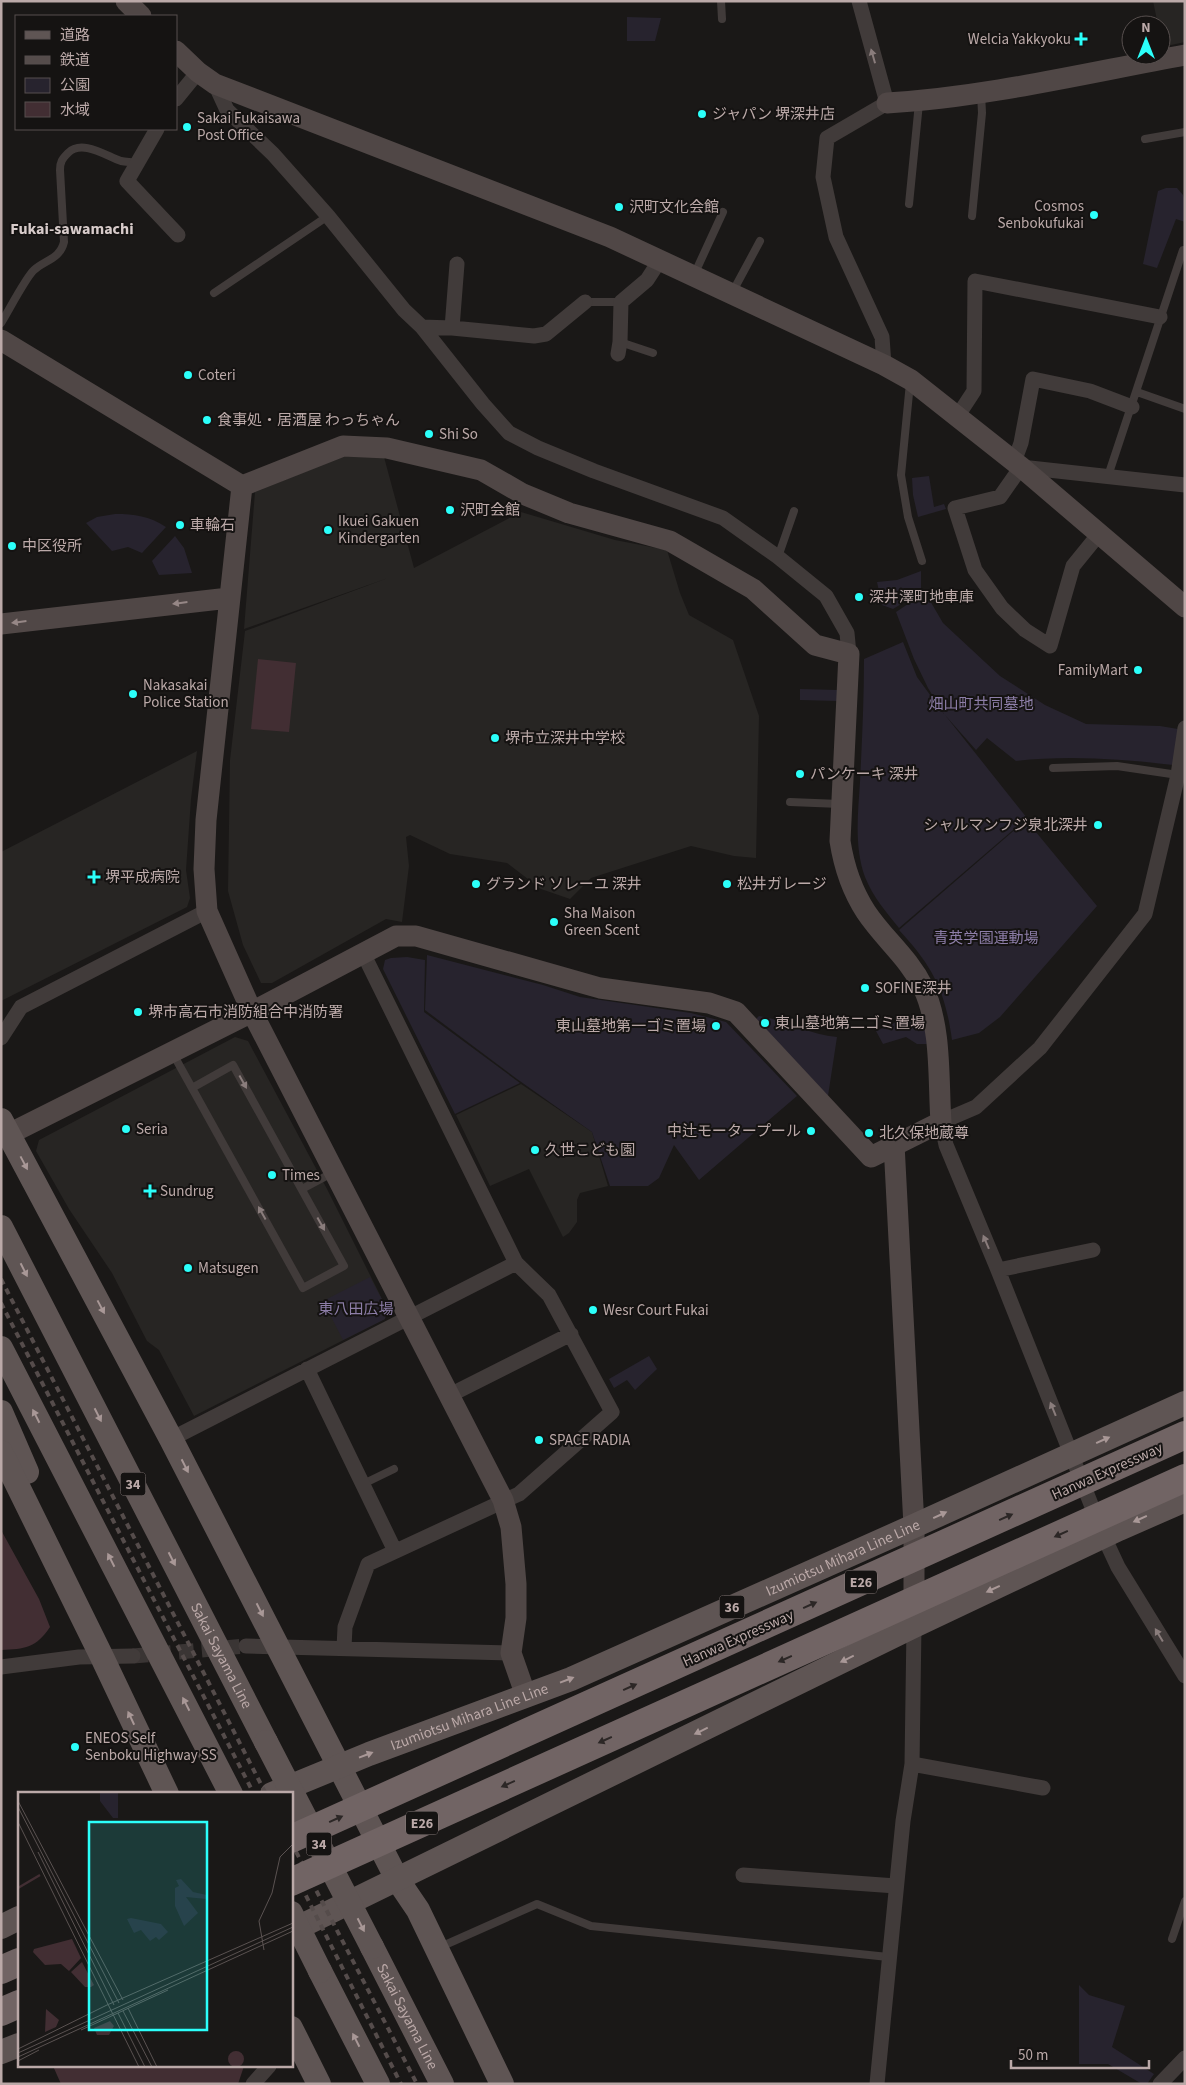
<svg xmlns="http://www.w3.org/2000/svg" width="1186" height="2085" font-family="'Source Sans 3','Noto Sans JP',sans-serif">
  <rect width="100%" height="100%" fill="#1a1817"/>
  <path fill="#272523" d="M1153,1H1185V42L1162,47L1161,25H1158Z
    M351,453L384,457L414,568L521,512L615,540L667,550L680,593L689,615L733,640L759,716L756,858L734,856L691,846L591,878L570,899L541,889L507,863L450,854L410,835L406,837L409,866L402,922L386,919L272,983H261L243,945L228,891L230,760L245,631L388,578L244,629L255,492Z
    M197,751L191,799L186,870L190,898L187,907L1,1001V852Z
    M235,1037L248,1041L327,1189L387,1309L385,1319L194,1416L159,1350L147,1341L112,1273L69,1209L36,1151L39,1140Z
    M521,1084L592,1132L608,1186L580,1193L577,1200V1222L569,1233L563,1237L529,1169L490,1186L456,1115Z"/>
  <path fill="#27232e" d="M627,17L661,18L655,41H627Z
    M1166,188H1177L1183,195L1185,201V222L1176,219L1157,268L1143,264L1158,191Z
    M929,476L934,507L944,504L946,509L918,517L913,495L912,478Z
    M115,514C135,514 149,516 166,527L142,553L128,547L112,551L86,523L97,517Z
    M175,536L184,548L192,573L159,575L152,561Z
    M921,571V592L893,609L882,605L877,582L897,580Z
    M923,594L929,599L943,623L1000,676L1045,705L1086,724L1160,726L1178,729L1173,765C1122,759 1068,755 1016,761L987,738L976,750L945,715L1027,818L899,928C886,912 873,897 865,877C854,847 858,813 860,782C862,741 864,700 864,659L903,642L917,677L944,714L928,688L914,659L896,612Z
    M800,689L838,690V701L800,700Z
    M1026,820L1097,906L1000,1017L979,1033L952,1040C945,990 933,967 899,930Z
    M427,955L543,985L580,997L691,1013L726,1022L797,1096L699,1180L674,1145L659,1178L648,1186H610L592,1132L517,1079L425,1010Z
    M407,957L425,960L424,1012L520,1083L455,1114L383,969L385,960L391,958Z
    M915,1014L924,1018L927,1044H917L906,1037L883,1044L876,1031Z
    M759,1016C786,1021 811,1035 837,1037L828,1096L756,1019Z
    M370,1277L387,1309L385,1319L343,1340L323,1301Z
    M649,1356L657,1369L635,1390L627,1380L614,1388L609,1379Z
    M1079,1985L1089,1995L1125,2006L1112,2047L1154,2074L1147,2084H1142L1108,2064H1079Z"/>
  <path fill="#422e33" d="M258,659L296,663L289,732L251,729Z
    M1,1530L39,1599L50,1627C36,1648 25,1649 1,1650Z
    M53,2066H244L238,2084H61Z"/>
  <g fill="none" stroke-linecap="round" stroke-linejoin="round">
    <path stroke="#3a3534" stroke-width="15" stroke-dasharray="15 8" stroke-linecap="butt" d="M133,1656L246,1646"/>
    <path stroke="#413b3a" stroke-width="8" d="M721,1L722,19
      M1145,139L1185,132
      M909,204L919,103
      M972,216L982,113L981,93
      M694,275L723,212
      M214,293L328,216
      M732,293L760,241
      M585,302H621
      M1,323C8,312 26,277 34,270C45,260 60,259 64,242L60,170C60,162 62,159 68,153C82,139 106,156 121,161C126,162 132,162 137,163
      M620,342L653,353
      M910,383L901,475L908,517L922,561
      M1137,392L1185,409
      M1108,476L1183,250H1185
      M778,557L794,511
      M1053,768L1117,766L1178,775
      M790,802L840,804
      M172,1052L303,1288L344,1266L233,1065L192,1088
      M302,1189L332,1173
      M363,1484L394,1469
      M1172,1939L1185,1901
      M438,1948L537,1904L591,1926L888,1957"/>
    <path stroke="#413b3a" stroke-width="15" d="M859,1L887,103L827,138L823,177L836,237L882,337L884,365
      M215,84L227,110L273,154L328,216L404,310L422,327L483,404L509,433L538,448L594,471L723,518L778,557L826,596L847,633L849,654
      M176,99L198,72
      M157,129L127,181L178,235
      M422,327L452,328L534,336L546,334L585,302
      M452,328L457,264
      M618,354L620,342L621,302L647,280L660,260
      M957,417L974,391L975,281L1160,317
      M1014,462L1021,443L1033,379L1090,391L1132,407
      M1099,534L1073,566L1050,646L1025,630L1002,608L975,570L955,508L1000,497L1021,467L1185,485
      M1185,728L1178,775L1145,914L1040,1048L976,1107L941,1122L946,1145L998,1270L1104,1537L1118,1567L1185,1676
      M1,1038L21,1007L207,911
      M998,1270L1093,1250
      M307,1369L395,1551
      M450,1395L571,1334
      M171,1439L516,1263
      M246,1646L511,1653
      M344,1648L345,1627L368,1564L519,1494L612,1412L549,1295L516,1263L363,953
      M1,1667L79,1657L133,1656
      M912,1764L1043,1788
      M743,1875L896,1886
      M253,2084L269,2066
      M877,2084L903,1821L912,1764L914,1626
      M1160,2084L1185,2058"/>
    <path stroke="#504746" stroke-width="21" d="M126,1L141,16
      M176,51L198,72L215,84L610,237L884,365L911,380L1021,467L1185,607
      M887,103C987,97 1086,73 1185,55
      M1,340L242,486
      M242,486L206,820L204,869L207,911L252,1012L503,1500L511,1527L516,1584V1618L511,1653L526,1696
      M1,624L229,598
      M9,1134L252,1012L396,936H416L600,988L709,1003L736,1012L871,1157L941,1122C938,1079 942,1028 923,987C908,957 884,939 866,912C851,889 844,867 840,841L849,654L815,645L753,589L670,541L569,513L523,494L481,470L387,448L343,446L242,486
      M894,1144L914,1526V1613"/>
    <g stroke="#5f5554" stroke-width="24">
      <path d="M1,1120L171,1439L397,1879L418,1910L502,2084"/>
      <path id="s1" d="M1,1227L266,1742"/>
      <path d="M1,1348L231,1794"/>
      <path d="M1,1412L27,1472"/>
      <path d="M1,1452L102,1657L167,1794"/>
      <path id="s2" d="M272,1794L369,1754L571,1679L914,1526L1185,1403"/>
      <path d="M1,1927L19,1918"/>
      <path d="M291,1931L914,1626L1119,1529L1185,1500"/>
      <path id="s3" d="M372,1947L442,2084"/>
      <path d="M320,1971L378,2084"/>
      <path d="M291,2028L319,2084"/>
      <path d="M1,2052L19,2045"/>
    </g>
    <path stroke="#716464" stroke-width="28" d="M1,1970L19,1962
      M1,2012L19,2004"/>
    <path stroke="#554c4b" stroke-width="4" stroke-dasharray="6 5" stroke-linecap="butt" d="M1,1279L266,1794
      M1,1303L254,1794
      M291,1842L417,2084
      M291,1866L401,2084"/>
    <path stroke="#5f5554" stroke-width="24" d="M266,1742L372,1947
      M291,1913L320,1971"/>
    <path stroke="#716464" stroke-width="28" d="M291,1839L1185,1435
      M291,1882L1185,1478"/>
  </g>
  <defs><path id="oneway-solid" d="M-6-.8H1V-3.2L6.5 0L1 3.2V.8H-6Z" transform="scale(1.25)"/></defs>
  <g fill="#8a7d7c">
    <use href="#oneway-solid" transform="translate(873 56) rotate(-106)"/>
    <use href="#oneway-solid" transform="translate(243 1082) rotate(61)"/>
    <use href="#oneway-solid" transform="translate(262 1213) rotate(-119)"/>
    <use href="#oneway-solid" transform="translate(321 1224) rotate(61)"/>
    <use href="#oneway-solid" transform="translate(986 1242) rotate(-113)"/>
    <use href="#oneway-solid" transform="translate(1053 1409) rotate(-112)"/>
    <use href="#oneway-solid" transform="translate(1159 1635) rotate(-121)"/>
  </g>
  <g fill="#968786">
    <use href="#oneway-solid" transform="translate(180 603) rotate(173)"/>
    <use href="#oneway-solid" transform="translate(19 622) rotate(173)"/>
  </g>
  <g fill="#a99897">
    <use href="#oneway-solid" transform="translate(24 1163) rotate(62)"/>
    <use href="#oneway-solid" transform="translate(24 1270) rotate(63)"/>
    <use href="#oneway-solid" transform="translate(101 1307) rotate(62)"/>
    <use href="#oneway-solid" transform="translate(98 1415) rotate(63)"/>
    <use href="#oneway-solid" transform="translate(36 1416) rotate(-117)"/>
    <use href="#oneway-solid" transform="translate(1103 1440) rotate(-24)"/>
    <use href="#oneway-solid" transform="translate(185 1466) rotate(63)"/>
    <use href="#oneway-solid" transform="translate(940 1515) rotate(-25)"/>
    <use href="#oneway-solid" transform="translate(1140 1519) rotate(156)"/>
    <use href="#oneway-solid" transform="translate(172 1559) rotate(63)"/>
    <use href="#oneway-solid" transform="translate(111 1560) rotate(-117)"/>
    <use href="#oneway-solid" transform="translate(993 1589) rotate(155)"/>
    <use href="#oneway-solid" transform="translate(260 1610) rotate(63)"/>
    <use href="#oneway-solid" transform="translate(847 1659) rotate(154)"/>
    <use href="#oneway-solid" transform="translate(567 1680) rotate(-21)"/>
    <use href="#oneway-solid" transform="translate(186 1704) rotate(-117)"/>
    <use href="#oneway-solid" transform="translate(131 1718) rotate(-115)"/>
    <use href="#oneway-solid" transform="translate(701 1731) rotate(154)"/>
    <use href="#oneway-solid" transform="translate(366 1755) rotate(-21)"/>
    <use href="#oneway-solid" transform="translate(361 1925) rotate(63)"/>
    <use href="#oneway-solid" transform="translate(356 2040) rotate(-117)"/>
  </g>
  <g fill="#2c2726">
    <use href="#oneway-solid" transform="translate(1006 1517) rotate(-24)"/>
    <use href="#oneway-solid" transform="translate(1061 1534) rotate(156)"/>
    <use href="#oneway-solid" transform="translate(810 1605) rotate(-24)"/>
    <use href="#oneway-solid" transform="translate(785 1659) rotate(156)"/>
    <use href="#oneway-solid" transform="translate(630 1687) rotate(-24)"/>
    <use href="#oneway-solid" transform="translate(605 1740) rotate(156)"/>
    <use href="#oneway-solid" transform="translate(508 1784) rotate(156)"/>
    <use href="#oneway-solid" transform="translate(336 1819) rotate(-24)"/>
  </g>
  <g fill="#2bfffa" stroke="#151312" stroke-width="2">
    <path d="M1078.5 31.5h5v5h5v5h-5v5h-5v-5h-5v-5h5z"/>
    <circle cx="702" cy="114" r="5"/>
    <circle cx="187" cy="127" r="5"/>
    <circle cx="619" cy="207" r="5"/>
    <circle cx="1094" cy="215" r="5"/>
    <circle cx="188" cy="375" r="5"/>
    <circle cx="207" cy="420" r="5"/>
    <circle cx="429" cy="434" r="5"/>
    <circle cx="450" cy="510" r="5"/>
    <circle cx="180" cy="525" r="5"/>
    <circle cx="328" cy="530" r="5"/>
    <circle cx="12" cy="546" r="5"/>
    <circle cx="859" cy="597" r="5"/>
    <circle cx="1138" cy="670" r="5"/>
    <circle cx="133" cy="694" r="5"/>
    <circle cx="495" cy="738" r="5"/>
    <circle cx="800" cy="774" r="5"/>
    <circle cx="1098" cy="825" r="5"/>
    <path d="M91.5 869.5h5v5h5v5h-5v5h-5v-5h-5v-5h5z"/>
    <circle cx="476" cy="884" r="5"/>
    <circle cx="727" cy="884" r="5"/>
    <circle cx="554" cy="922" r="5"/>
    <circle cx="865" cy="988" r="5"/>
    <circle cx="138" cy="1012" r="5"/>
    <circle cx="765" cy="1023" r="5"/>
    <circle cx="716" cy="1026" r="5"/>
    <circle cx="126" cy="1129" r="5"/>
    <circle cx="811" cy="1131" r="5"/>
    <circle cx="869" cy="1133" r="5"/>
    <circle cx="535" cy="1150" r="5"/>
    <circle cx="272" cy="1175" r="5"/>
    <path d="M147.5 1183.5h5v5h5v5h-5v5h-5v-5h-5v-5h5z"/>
    <circle cx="188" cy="1268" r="5"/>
    <circle cx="593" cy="1310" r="5"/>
    <circle cx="539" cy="1440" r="5"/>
    <circle cx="75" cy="1747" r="5"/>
  </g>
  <g text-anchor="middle" stroke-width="4" stroke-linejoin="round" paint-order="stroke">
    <g fill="#151312" stroke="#897c7b" stroke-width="1">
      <rect x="120.5" y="1472.5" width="25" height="23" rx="4"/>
      <rect x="845" y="1570.5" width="32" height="23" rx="4"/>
      <rect x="719.5" y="1595.5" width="25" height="23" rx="4"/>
      <rect x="406" y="1811.5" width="32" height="23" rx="4"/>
      <rect x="306.5" y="1832.5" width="25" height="23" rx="4"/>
    </g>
    <g font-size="14" font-weight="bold" fill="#bba9a8">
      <text x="133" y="1489">34</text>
      <text x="861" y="1587">E26</text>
      <text x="732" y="1612">36</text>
      <text x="422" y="1828">E26</text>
      <text x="319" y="1849">34</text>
    </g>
    <g font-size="15" fill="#bba9a8" stroke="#151312" text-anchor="start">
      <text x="1071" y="44" text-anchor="end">Welcia Yakkyoku</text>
      <text x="712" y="119">ジャパン 堺深井店</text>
      <text x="197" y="123">Sakai Fukaisawa<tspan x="197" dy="17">Post Office</tspan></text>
      <text x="1084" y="211" text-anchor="end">Cosmos<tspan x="1084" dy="17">Senbokufukai</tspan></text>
      <text x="629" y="212">沢町文化会館</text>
      <text x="198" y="380">Coteri</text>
      <text x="217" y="425">食事処・居酒屋 わっちゃん</text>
      <text x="439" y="439">Shi So</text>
      <text x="460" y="515">沢町会館</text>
      <text x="338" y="526">Ikuei Gakuen<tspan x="338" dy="17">Kindergarten</tspan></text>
      <text x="190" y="530">車輪石</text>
      <text x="22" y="551">中区役所</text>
      <text x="869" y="602">深井澤町地車庫</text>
      <text x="1128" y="675" text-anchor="end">FamilyMart</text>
      <text x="143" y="690">Nakasakai<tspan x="143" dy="17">Police Station</tspan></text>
      <text x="505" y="743">堺市立深井中学校</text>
      <text x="810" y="779">パンケーキ 深井</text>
      <text x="1088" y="830" text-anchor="end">シャルマンフジ泉北深井</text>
      <text x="105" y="882">堺平成病院</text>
      <text x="486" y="889">グランド ソレーユ 深井</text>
      <text x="737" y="889">松井ガレージ</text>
      <text x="564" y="918">Sha Maison<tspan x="564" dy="17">Green Scent</tspan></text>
      <text x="875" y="993">SOFINE深井</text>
      <text x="148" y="1017">堺市高石市消防組合中消防署</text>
      <text x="775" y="1028">東山墓地第二ゴミ置場</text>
      <text x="706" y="1031" text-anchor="end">東山墓地第一ゴミ置場</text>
      <text x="136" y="1134">Seria</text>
      <text x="801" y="1136" text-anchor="end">中辻モータープール</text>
      <text x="879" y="1138">北久保地蔵尊</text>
      <text x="545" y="1155">久世こども園</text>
      <text x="282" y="1180">Times</text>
      <text x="160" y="1196">Sundrug</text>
      <text x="198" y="1273">Matsugen</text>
      <text x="603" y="1315">Wesr Court Fukai</text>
      <text x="549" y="1445">SPACE RADIA</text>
      <text x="85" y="1743">ENEOS Self<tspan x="85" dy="17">Senboku Highway SS</tspan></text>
    </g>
    <g font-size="15" fill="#8d7ea8" stroke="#151312">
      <text x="981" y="709">畑山町共同墓地</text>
      <text x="986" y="943">青英学園運動場</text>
      <text x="356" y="1314">東八田広場</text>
    </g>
    <g font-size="15" fill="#bba9a8" stroke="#151312">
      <text transform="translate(1107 1471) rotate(-24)" y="5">Hanwa Expressway</text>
      <text dy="5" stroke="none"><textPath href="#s2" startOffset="618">Izumiotsu Mihara Line Line</textPath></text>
      <text transform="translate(738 1638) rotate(-24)" y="5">Hanwa Expressway</text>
      <text dy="5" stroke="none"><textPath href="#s1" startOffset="482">Sakai Sayama Line</textPath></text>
      <text dy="5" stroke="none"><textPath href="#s2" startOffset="212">Izumiotsu Mihara Line Line</textPath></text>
      <text dy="5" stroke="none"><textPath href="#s3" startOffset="78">Sakai Sayama Line</textPath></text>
    </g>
    <g font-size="16" font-weight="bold" fill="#d7cbca" stroke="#151312">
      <text x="72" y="234">Fukai-sawamachi</text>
    </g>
  </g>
  <g transform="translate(18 1792)">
    <rect width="275" height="275" fill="#1a1817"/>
    <path d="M82,0H100V26H95L82,9ZM163,87L175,100L189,103L188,107L168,105L180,121L166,134L157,114V96L161,94L158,88ZM113,126L143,132L150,140L141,148L138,145L132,149L123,138L116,141L109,127Z" fill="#27232e"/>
    <path d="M54,147L63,166L51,179L43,172L27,173L15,160L16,157ZM64,170L76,193L73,195H67L53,180ZM28,217L41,228L38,235L27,240ZM92,229L96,234L91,243H79L76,236ZM210 267a8 8 0 1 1 16 0a8 8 0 1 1-16 0Z" fill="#422e33"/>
    <path fill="none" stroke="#422e33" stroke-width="2.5" d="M0,96L22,83"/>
    <path fill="none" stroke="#5a5251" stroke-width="1" d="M0,9L105,208M0,15L101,211M0,30L121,275M20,60L96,213M246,158L241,129L254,101L262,65L275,52M110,216L139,275M105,219L134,275M100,221L127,275M63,238L150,198M0,257L89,213L275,131M0,261L275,135M0,265L275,139M0,269L21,258"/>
    <path fill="#2bfffa" fill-opacity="0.15" stroke="#2bfffa" stroke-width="2.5" d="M71,30H189V238H71Z"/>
    <rect width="275" height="275" fill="none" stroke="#bba9a8" stroke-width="2.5"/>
  </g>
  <rect width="1186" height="2085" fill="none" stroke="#bba9a8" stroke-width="5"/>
  <rect x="15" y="15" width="162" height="115" fill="#151312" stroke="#574f4e"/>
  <rect x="25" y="31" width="25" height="8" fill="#5f5554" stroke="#574f4e"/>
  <text x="60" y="40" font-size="15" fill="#bba9a8">道路</text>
  <rect x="25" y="56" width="25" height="8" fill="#554c4b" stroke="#574f4e"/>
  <text x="60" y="65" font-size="15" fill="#bba9a8">鉄道</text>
  <rect x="25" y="78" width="25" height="15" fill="#27232e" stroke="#574f4e"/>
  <text x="60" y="90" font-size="15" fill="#bba9a8">公園</text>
  <rect x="25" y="102" width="25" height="15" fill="#422e33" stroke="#574f4e"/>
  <text x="60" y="115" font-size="15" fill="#bba9a8">水域</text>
  <g transform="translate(1146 40)"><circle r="24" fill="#151312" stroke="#574f4e"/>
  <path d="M0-4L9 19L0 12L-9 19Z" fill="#2bfffa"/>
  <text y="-8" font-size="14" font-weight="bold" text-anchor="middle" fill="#bba9a8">N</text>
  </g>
  <path d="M1011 2060v8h138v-8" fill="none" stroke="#bba9a8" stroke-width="2.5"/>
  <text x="1018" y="2060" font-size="15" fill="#bba9a8" stroke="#151312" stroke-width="4" paint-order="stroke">50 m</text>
</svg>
